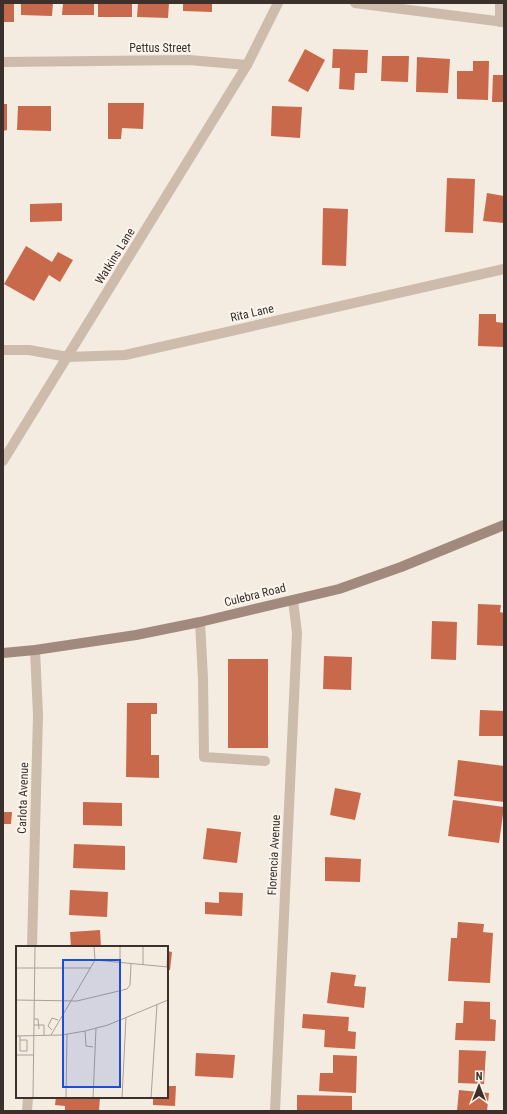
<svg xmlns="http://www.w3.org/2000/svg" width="507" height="1114" font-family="'Roboto Condensed',sans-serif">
  <rect width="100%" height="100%" fill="#f4ebe1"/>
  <path fill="#c8694b" d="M3,3H14V22H3Z
    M21,3H53L52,16L21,15Z
    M63,3H94V15H62Z
    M98,3H132V17H98Z
    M138,3H169L168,18L137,17Z
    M183,3H212V12L183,11Z
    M305,49L325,60L308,92L288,81Z
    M333,49L368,50L367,73H355L354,90L339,89L340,68H332Z
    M382,56H409L408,82L381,81Z
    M417,57L450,59L448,93L416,92Z
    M473,61H489L488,100L457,99V71H473Z
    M493,75H504V102H492Z
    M108,103H144L143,129L122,128L121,139H108Z
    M3,104H7V130L3,131Z
    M18,106H51V131L17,130Z
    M272,106L302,107L300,138L271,136Z
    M447,178L475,179L473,233L445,232Z
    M487,193L504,196V223L483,221Z
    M62,203V221L30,222V204Z
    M323,208L348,209L346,266L322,265Z
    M26,246L52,262L58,252L73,260L60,282L49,275L34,301L4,284Z
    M479,314H496V322L504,323V347L478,346Z
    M478,604L501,605L500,612L504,613L503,646L477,645Z
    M432,621L457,622L456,660L431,659Z
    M324,656L352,657L351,690L323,689Z
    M228,659H268V748H228Z
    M127,703H157V714H151V755H159V778L126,777Z
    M480,710L504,711V736H479Z
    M458,760L504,766V802L454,796Z
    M335,788L361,793L355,820L330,815Z
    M453,800L504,807L499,843L448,836Z
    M83,802L122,803V826L83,825Z
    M3,812H12L11,824H3Z
    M207,828L241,832L237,863L203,859Z
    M74,844L125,846V870L73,868Z
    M325,857L361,859L360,882L325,881Z
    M70,890L108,892L107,917L69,915Z
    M219,892L243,893L242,916L205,914V902L219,903Z
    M458,922L484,924L483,932L493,933L490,983L448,981L451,938H457Z
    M100,930L101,947H71L70,932Z
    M167,951L172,952L170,970H167Z
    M331,972L356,975L354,986L366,987L364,1008L327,1003Z
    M464,1001L490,1002V1019L496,1020L495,1041L455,1040L456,1023H463Z
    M303,1014L349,1017L348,1031L356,1032L355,1049L324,1047L325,1030L302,1028Z
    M459,1050L486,1051L484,1084L458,1083Z
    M196,1053L235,1055L233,1078L195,1076Z
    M333,1055L357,1056L356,1093L319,1091L320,1073H333Z
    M167,1086H176L175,1106L153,1105V1097H167Z
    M459,1090L489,1093L487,1111H457Z
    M297,1095L352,1096V1111L297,1110Z
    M56,1097H100L99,1111H65V1106L55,1105Z"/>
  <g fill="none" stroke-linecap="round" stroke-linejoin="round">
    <path stroke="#cdbbac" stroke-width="10" d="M200,622L203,679L204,757L265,761"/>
    <path stroke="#cdbbac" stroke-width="10" d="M500,22V3
      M3,62L189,60L247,65
      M3,350H29L68,357L125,355L504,269
      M32,947L38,715L35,650
      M27,1111L28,1097
      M275,1111L297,633L293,600"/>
    <path stroke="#cdbbac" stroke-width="10" d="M355,3L504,22
      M3,461L247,65L278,3"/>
    <path stroke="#a18a7d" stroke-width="10" d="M3,653L35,650L136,635L200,622L339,589L401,567L504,525"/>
  </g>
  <g text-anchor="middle" stroke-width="4" stroke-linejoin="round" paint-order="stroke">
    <g font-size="12" fill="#3b302b" stroke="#fbf5ee">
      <text x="160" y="52">Pettus Street</text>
      <text transform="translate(115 256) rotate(-58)" y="4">Watkins Lane</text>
      <text transform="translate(252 313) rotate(-13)" y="4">Rita Lane</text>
      <text transform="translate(255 595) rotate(-14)" y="4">Culebra Road</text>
      <text transform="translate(23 798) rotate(-88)" y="4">Carlota Avenue</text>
      <text transform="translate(274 855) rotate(-87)" y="4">Florencia Avenue</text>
    </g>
  </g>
  <g transform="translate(16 946)">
    <rect width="152" height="152" fill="#f4ebe1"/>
    <path fill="none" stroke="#aaa098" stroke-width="1" d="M78,0L79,14M104,17V0M127,19V0M151,21L152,0M0,22H75M0,54L61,55L111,43L114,39L115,18M18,73H22L23,83M18,79H28V89M36,84L32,80L36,72L42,74M69,85L70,100L77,101M35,89L79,14L152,21M0,90L46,89L69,85L92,79L152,54M4,90V105H11V94H4M0,109H18M17,152L19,0M50,152L51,88M77,152L80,82M106,152L110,71M135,152L141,58"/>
    <path fill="#1d4ed8" fill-opacity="0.15" stroke="#1d4ed8" stroke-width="2" d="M47,14H104V141H47Z"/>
    <rect width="152" height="152" fill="none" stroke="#3b302b" stroke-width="2"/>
  </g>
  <rect width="507" height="1114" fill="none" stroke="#3b302b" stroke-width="8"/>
  <g transform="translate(479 1086)" stroke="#fbf5ee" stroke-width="3" paint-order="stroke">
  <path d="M0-3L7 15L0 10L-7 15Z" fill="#3b302b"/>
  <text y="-6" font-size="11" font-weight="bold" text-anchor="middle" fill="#3b302b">N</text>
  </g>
</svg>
